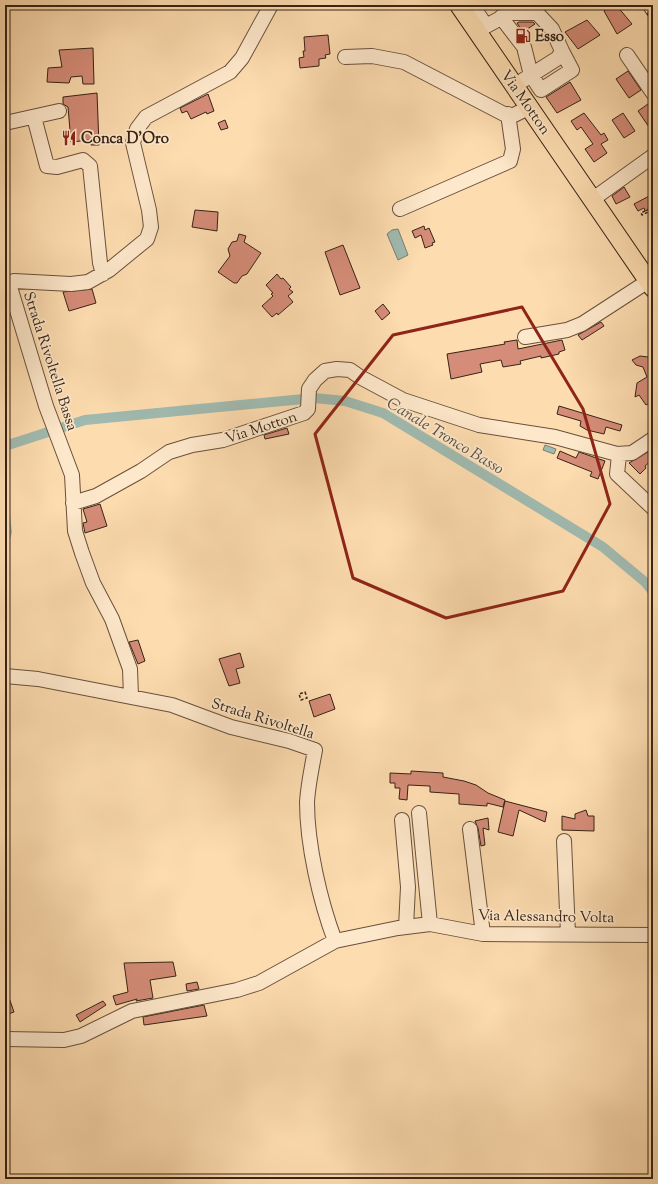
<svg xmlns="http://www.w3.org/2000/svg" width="658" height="1184" font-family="'Sorts Mill Goudy',serif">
  <rect width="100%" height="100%" fill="#fddcaf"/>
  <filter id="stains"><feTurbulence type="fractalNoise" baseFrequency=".005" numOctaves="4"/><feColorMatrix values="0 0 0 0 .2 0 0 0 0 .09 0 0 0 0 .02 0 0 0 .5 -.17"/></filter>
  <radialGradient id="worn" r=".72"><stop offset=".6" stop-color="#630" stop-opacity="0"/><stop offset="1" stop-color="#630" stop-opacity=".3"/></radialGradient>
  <path fill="#a0bab0" stroke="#767e72" d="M398,229L408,255L398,260L387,234L392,230Z
    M545,445L556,449L554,454L543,450Z"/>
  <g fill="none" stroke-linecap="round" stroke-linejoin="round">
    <path stroke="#a0bab0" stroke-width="10" d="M5,446L85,420L314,398L345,401L383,413L603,547L645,582L653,592
      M5,516L7,532L5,539"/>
  </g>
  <path fill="#d58c78" stroke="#362315" d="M612,5L617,6L632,24L617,34L604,11Z
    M587,20L600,35L578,49L565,32Z
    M519,22H533L535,24L523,32L517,23Z
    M328,35L330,54L325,55L326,58L319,59V66L300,68L299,58L304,57L303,51H305L304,37Z
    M93,48L94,84H83L82,76L71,77L69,83L47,82L48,68L62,67L59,50Z
    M628,71L641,90L629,98L616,79Z
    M570,82L581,100L557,113L546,97Z
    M97,93L99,145H91L90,140L71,142L68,107L63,104V97Z
    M208,94L214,111L207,114L206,112L191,119L187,111L182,113L180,108Z
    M648,104L653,112V133L638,111Z
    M584,113L601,135L604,133L608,140L601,144L607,153L594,162L585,149L593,144L581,127L577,130L571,121Z
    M623,113L635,131L624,138L612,120Z
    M225,120L228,128L221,130L218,123Z
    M624,187L630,197L616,204L612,196Z
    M653,194V208L645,211L644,208L638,211L634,204Z
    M195,210L218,212L217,231L192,227Z
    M424,226L425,230L429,228L435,242L432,243L433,245L425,248L421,235L415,238L412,231Z
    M239,234L246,236L244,242L261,253L247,274L242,276L237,283H234L218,272L230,256L228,249L232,242L237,241Z
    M343,245L360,288L340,295L325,252Z
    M277,274L281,279L283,278L291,287L289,289L293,292L288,296L293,302L278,315L277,313L272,317L262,306L273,296L271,294L273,293L266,285Z
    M92,289L96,303L69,311L63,292Z
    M383,304L390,313L382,320L375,311Z
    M601,322L604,326L582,340L578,335Z
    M517,340L518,349L562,340L565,350L559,352V354L541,358V356L520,361L521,364L503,367L501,360L480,364L482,372L451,379L447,354L505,344L504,342Z
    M653,354V401L646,405L639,395L635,397L637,383L647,377L643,367L636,365L632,360L640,356L648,357Z
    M559,406L622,425L620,431L606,427L604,434L587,430L580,426L581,421L557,414Z
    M287,428L289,434L265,439L264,435Z
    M653,449V459L645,466L646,468L640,474L629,463Z
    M560,451L576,458L579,452L605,461L598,479L590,476L592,472L557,458Z
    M100,504L107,526L85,533L83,523L87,522L83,509Z
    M138,640L145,661L138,664L129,642Z
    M240,653L244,667L236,669L240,683L229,686L219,659Z
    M330,694L335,709L314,717L309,701Z
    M411,771L443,773V777L464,781L476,785L488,793L505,800L503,807L487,803V806L459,804V794L430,792V786L408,785L407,800L399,799L400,788H395V783H390V773L411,774Z
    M505,801L547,812L545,822L519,810L513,836L498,832Z
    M586,810L588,816H594V831L562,830V816L575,819V814Z
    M488,818L489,830L483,828L485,845L481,846L478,828L475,821Z
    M173,962L176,976L150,980L153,998L136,1001L137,999L116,1005L113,996L128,992L124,963Z
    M197,982L199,989L187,991L186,984Z
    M6,989L14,1012L5,1015V990Z
    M103,1001L106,1005L80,1022L76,1015Z
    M204,1005L207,1016L144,1025L143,1017Z"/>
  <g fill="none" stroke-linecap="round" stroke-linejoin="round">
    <g stroke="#68513c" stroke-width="16">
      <path id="minor" d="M472,5L486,26
        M501,17L524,47L531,75L541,90L572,70L562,51
        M477,31L510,13H537L552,29L562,51L558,58L514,86
        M627,55L653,93
        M345,57L372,56L404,62L504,114L514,115L530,107
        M34,117L47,166L57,167L83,160L90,166L100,263L103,274
        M5,123L59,111
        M593,199L653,156
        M400,209L510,161L513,149L508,114
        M525,337L567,330L582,324L653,278
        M619,455L617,474L653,508
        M73,503L96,496L141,471L169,452L192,445L223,440L304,413L308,409L309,389L315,380L325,371L337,369L350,370L360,377L403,400L479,425L555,437L617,454L632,453L653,439
        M5,676L38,679L172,705L231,727L289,741L315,750C312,767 308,785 307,802C307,845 320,901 335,941
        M131,696L130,669L112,619L93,583L82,553L75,531L72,475L46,406L10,287L14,281L71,284L88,282L109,270L147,239L151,227L149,210L133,143L137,129L146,117L230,72L242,58L271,5
        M419,813L430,924
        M402,820L408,887L406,927
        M470,829L483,934
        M564,841L568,934
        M5,1039L64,1040L81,1036L132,1011L237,990L259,983L335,941L398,928L430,924L483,934L653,935"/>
    </g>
    <g stroke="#362315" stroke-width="20">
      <path id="major" d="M459,5L653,288"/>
    </g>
    <path stroke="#362315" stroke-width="1.5" stroke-dasharray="3 2" stroke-linecap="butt" d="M649,209L650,211L642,215L641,213Z
      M305,692L307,698L301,700L299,694Z"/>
    <use href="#minor" stroke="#fee8cb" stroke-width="14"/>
    <use href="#major" stroke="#fddcaf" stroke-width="18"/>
    <g stroke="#362315" stroke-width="4.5">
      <path id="rail" d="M643,5L653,20"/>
    </g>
    <use href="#rail" stroke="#fee8cb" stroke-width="3" stroke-dasharray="9" stroke-linecap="butt"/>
  </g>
  <path fill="none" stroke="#8f2418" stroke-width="3" stroke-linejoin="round" d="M522,307L583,409L610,504L563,591L446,618L353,578L315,434L393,335Z"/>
  <defs>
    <g id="fuel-bare" transform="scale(1.2)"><path d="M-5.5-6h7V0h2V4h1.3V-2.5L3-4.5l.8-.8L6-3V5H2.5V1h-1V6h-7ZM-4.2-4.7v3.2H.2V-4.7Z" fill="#8f2418" stroke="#fee8cb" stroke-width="2.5" paint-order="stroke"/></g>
    <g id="restaurant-bare" transform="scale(1.2)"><path d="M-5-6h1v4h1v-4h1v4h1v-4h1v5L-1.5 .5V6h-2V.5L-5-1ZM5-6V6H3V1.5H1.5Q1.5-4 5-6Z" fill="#8f2418" stroke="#fee8cb" stroke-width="2.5" paint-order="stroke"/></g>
  </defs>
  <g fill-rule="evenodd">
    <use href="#fuel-bare" x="523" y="36"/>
    <use href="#restaurant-bare" x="69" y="138"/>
  </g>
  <g text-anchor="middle" stroke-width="3.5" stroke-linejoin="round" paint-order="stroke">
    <g font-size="15" font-weight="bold" fill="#362315" stroke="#fee8cb" text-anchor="start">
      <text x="535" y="41">Esso</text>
      <text x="81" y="143">Conca D'Oro</text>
    </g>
    <g font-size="15" fill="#362315" stroke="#fee8cb">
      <text transform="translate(526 102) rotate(55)" y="5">Via Motton</text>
      <text transform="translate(51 361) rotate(72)" y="5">Strada Rivoltella Bassa</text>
      <text transform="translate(261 427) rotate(-18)" y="5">Via Motton</text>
      <text transform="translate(263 718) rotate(17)" y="5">Strada Rivoltella</text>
      <text transform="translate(546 916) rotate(1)" y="5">Via Alessandro Volta</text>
    </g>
    <g font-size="16" font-style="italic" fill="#565044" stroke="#fee8cb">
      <text transform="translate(446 435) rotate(31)" y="6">Canale Tronco Basso</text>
    </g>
  </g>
  <rect width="658" height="1184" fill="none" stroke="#fddcaf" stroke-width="20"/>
  <rect x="6" y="6" width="646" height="1172" fill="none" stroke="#362315" stroke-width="2"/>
  <rect x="10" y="10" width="638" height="1164" fill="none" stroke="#362315"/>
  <rect width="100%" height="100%" filter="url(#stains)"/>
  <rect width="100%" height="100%" fill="url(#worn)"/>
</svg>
